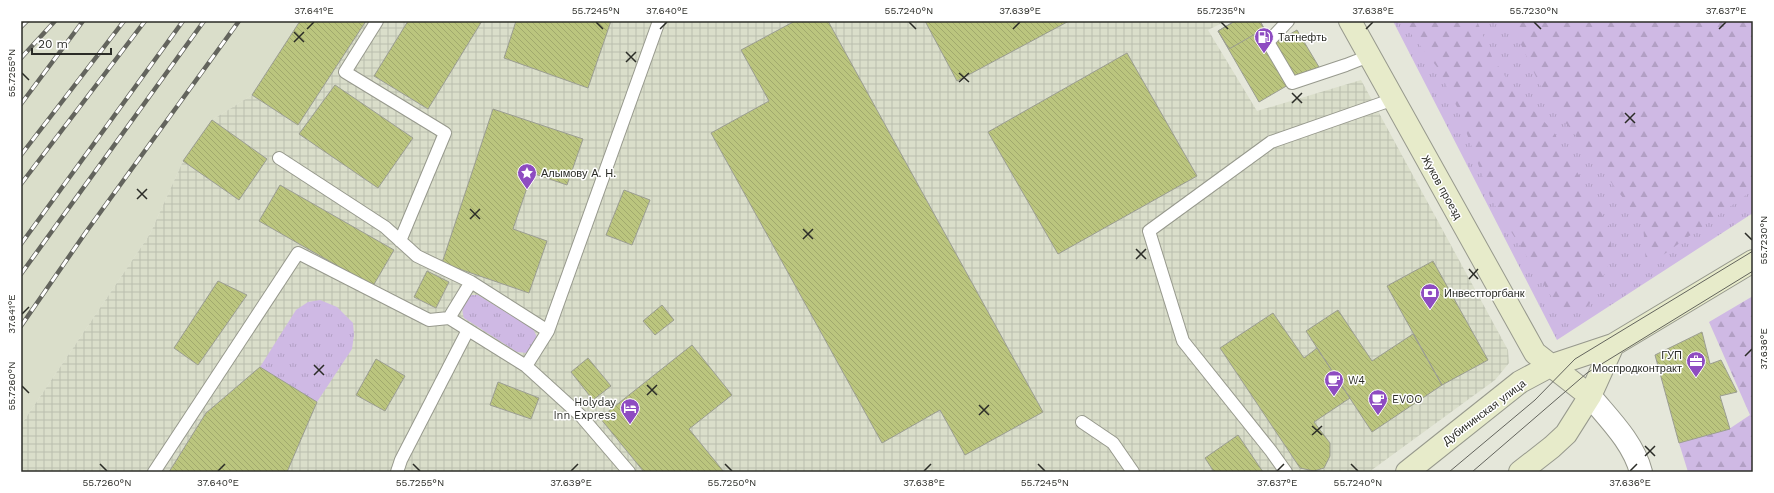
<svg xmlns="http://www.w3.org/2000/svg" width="1774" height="493" font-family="'Work Sans',sans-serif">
  <defs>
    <pattern id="industrial-grid" width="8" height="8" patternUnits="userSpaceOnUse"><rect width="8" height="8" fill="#dadeca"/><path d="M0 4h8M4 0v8" fill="none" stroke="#bbbfae"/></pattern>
    <pattern id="grass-tufts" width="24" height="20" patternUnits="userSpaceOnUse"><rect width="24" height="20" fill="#cfb9e4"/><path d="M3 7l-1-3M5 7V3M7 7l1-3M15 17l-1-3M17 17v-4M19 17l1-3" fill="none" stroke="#b29fc4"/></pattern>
    <pattern id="forest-firs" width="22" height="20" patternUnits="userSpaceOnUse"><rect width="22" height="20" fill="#cfb9e4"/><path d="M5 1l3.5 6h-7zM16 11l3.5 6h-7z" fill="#b29fc4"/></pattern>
    <pattern id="building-back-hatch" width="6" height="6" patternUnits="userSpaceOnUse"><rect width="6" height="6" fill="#bbc57e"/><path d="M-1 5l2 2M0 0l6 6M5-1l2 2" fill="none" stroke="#a1a96d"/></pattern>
  </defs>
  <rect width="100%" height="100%" fill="#e5e7da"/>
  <path fill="#dadeca" d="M21,21H300L252,95L212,120L183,161L150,234L21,425Z"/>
  <path fill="url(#industrial-grid)" d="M300,21H1226L1208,30L1257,111L1361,80L1508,350L1509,363L1495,380L1369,472H21V425L150,234L183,161L212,120L252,95Z"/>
  <path fill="url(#grass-tufts)" d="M1393,21H1753V213L1557,340Z
    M471,295H478L533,329L537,337L534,347L527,353L517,352L464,318C461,308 462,302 471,295Z
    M320,300L337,307L353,323L354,335L352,349L317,402L260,367L296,310L308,302Z"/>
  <path fill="url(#forest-firs)" d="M1401,21H1477L1492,57L1515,91L1553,131L1610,228L1612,256L1596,293L1588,306L1562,314L1491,199L1457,107L1437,67Z
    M1510,21H1753V190L1659,258L1646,264L1643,224L1552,105L1538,81Z
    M1753,296V472H1688L1679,443L1729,429L1750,415L1709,322Z"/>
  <path fill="url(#building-back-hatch)" stroke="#9b9d91" d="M300,21H366L298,125L252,95Z
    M408,21H482L428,109L374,76Z
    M516,21H611L588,88L504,58Z
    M795,21H828L1043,412L965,455L940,410L882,443L711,133L769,101L741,50Z
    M925,21H1069L957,81Z
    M1235,21H1260L1273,44L1297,30L1319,67L1259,102L1218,31Z
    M1235,21H1260L1264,29L1229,49L1218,31Z
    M1127,53L1197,176L1058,254L988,132Z
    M335,85L413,138L378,188L299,134Z
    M493,109L583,139L567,185L532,173L513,229L547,241L529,293L442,263Z
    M212,120L267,159L239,200L183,161Z
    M280,185L394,250L373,286L259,221Z
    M624,190L650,200L632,245L606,235Z
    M1433,261L1488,360L1442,385L1387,286Z
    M427,271L449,282L436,308L414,297Z
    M218,281L247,295L198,365L174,348Z
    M662,305L674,320L655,335L643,321Z
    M1338,310L1372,361L1413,334L1442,385L1372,432L1306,331Z
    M1273,313L1304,358L1317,348L1350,398L1314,422L1330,443V456L1324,468L1314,471L1300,468L1220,348Z
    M1702,332L1710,364L1721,360L1737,392L1720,396L1730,429L1679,443L1655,355Z
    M692,345L732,395L689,429L724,472H644L600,418Z
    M588,358L611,386L593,400L571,372Z
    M376,359L405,376L385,411L356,395Z
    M260,367L317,402L287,472H169L206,413Z
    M498,382L539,398L531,419L490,405Z
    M1238,435L1263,472H1214L1205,458Z"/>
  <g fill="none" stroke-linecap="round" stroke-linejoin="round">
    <g stroke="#97998d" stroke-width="14">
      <path id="lane" d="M377,21L345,72L445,133L400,241
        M1288,21L1268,42L1292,83L1346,65L1369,56
        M279,158L385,227L417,256L471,282
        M548,331L471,282L449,318L526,366L548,331L659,21
        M526,366L581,416L629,472
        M1082,422L1113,443L1133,472
        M154,472L298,253L429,320L449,318
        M397,472L401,460L468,330
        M1286,472L1271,451L1183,341L1149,231L1271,142L1394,99"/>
    </g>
    <g stroke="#97998d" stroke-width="24">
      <path id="street" d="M1590,396C1609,419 1633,442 1641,472"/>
    </g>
    <g stroke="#97998d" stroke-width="24">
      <path id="secondary" d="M1350,21L1535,353L1590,396
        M1407,472L1520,382L1550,366L1613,345L1753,261
        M1520,472L1552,447L1566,434L1590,396L1613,345"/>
    </g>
    <use href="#lane" stroke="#fff" stroke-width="12"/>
    <use href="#street" stroke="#fff" stroke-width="22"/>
    <use href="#secondary" stroke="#e7ebca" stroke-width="22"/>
    <path stroke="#63645d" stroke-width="1" d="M1449,472L1535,400L1575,359L1753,251
      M1472,472L1587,373L1753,271"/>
    <g stroke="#63645d" stroke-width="4.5">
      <path id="rail" d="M21,27L27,21
        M21,58L55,21
        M21,104L83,21
        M21,155L124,21
        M21,184L145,21
        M21,244L183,21
        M21,274L204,21
        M21,326L86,232L239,21"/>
    </g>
    <use href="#rail" stroke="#fff" stroke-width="3" stroke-dasharray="9" stroke-linecap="butt"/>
  </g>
  <path fill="none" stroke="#2b2c27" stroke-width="1.5" d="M596,22L603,29M909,22L916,29M1221,22L1228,29M1534,22L1541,29M307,29L314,22M660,29L667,22M1013,29L1020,22M1366,29L1373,22M1719,29L1726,22M294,32L304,42M294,42L304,32M626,52L636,62M626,62L636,52M22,73L29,80M959,73L969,82M959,82L969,73M1292,93L1302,103M1292,103L1302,93M1625,113L1635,123M1625,123L1635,113M137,189L147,199M137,199L147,189M470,209L480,219M470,219L480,209M803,229L813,239M1745,233L1752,240M803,239L813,229M1136,249L1146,259M1136,259L1146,249M1469,269L1478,279M1469,279L1478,269M22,314L29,307M1745,356L1752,349M314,365L324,375M314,375L324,365M647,385L657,395M22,386L29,393M647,395L657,385M979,405L989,415M979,415L989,405M1312,426L1322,435M1312,435L1322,426M1645,446L1655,456M1645,456L1655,446M100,464L107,471M413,464L420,471M725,464L732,471M1038,464L1045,471M1351,464L1358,471M218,471L225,464M571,471L578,464M924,471L931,464M1277,471L1284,464M1630,471L1637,464"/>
  <defs>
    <g id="fuel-pin" transform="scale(1)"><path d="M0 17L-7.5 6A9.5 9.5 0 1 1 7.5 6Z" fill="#8e4cc1" stroke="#fff"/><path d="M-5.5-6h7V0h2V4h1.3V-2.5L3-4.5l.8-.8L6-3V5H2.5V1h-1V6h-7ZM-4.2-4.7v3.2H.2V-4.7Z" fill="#fff"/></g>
    <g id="sight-pin" transform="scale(1)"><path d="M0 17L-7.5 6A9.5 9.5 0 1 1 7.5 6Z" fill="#8e4cc1" stroke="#fff"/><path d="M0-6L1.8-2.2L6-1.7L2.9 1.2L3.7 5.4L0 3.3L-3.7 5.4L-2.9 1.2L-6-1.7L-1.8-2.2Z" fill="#fff"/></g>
    <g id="bank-pin" transform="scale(1)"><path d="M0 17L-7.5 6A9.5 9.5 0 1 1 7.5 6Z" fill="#8e4cc1" stroke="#fff"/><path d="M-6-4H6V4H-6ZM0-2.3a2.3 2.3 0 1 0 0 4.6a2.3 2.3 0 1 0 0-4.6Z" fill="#fff"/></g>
    <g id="office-pin" transform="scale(1)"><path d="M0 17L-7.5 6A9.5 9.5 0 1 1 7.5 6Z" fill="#8e4cc1" stroke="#fff"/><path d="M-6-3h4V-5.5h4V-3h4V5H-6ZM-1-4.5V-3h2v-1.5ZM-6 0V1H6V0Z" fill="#fff"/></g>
    <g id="cafe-pin" transform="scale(1)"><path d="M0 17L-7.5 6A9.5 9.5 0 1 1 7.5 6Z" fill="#8e4cc1" stroke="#fff"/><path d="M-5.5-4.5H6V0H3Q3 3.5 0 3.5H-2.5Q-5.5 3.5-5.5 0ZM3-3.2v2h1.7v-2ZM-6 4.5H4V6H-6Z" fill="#fff"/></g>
    <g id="hotel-pin" transform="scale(1)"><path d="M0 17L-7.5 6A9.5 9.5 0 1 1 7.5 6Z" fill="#8e4cc1" stroke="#fff"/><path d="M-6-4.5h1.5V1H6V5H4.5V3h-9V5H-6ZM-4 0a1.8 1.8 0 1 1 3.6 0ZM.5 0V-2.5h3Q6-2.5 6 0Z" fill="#fff"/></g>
  </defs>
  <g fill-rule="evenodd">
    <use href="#fuel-pin" x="1264" y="37"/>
    <use href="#sight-pin" x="527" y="173"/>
    <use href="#bank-pin" x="1430" y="293"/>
    <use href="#office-pin" x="1696" y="361"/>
    <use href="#cafe-pin" x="1334" y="380"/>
    <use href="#cafe-pin" x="1378" y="399"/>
    <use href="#hotel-pin" x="630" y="408"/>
  </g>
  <g text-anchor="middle" stroke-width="3" stroke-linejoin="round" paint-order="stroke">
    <g font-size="11" fill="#2b2c27" stroke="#fff" text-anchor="start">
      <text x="1278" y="41">Татнефть</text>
      <text x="541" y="177">Алымову А. Н.</text>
      <text x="1444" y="297">Инвестторгбанк</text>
      <text x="1682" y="359" text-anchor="end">ГУП<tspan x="1682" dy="13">Моспродконтракт</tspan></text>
      <text x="1348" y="384">W4</text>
      <text x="1392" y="403">EVOO</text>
      <text x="616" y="406" text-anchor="end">Holyday<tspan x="616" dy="13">Inn Express</tspan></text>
    </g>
    <g font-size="11" fill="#2b2c27" stroke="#fff">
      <text transform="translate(1442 187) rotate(61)" y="4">Жуков проезд</text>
      <text transform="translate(1484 412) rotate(-37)" y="4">Дубининская улица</text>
    </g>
  </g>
  <rect width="1774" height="493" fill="none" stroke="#ffffff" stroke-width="44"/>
  <path d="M32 48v6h79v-6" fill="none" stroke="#2b2c27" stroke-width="2"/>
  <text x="38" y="48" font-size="12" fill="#2b2c27" stroke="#ffffff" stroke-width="3" paint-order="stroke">20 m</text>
  <rect x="22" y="22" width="1730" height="449" fill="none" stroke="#2b2c27" stroke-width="1.5"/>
  <g font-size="10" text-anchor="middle" fill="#2b2c27">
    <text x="314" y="14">37.641°E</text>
    <text x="596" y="14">55.7245°N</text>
    <text x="667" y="14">37.640°E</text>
    <text x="909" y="14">55.7240°N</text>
    <text x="1020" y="14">37.639°E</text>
    <text x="1221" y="14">55.7235°N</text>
    <text x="1373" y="14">37.638°E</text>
    <text x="1534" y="14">55.7230°N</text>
    <text x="1726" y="14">37.637°E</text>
    <text transform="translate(11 73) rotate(-90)" y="4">55.7255°N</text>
    <text transform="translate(1763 240) rotate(-90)" y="4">55.7230°N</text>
    <text transform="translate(11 314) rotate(-90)" y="4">37.641°E</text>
    <text transform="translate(1763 349) rotate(-90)" y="4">37.636°E</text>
    <text transform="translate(11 386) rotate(-90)" y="4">55.7260°N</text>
    <text x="107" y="486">55.7260°N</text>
    <text x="218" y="486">37.640°E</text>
    <text x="420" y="486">55.7255°N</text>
    <text x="571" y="486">37.639°E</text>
    <text x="732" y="486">55.7250°N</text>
    <text x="924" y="486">37.638°E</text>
    <text x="1045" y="486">55.7245°N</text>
    <text x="1277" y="486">37.637°E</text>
    <text x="1358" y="486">55.7240°N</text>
    <text x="1630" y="486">37.636°E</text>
  </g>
</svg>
